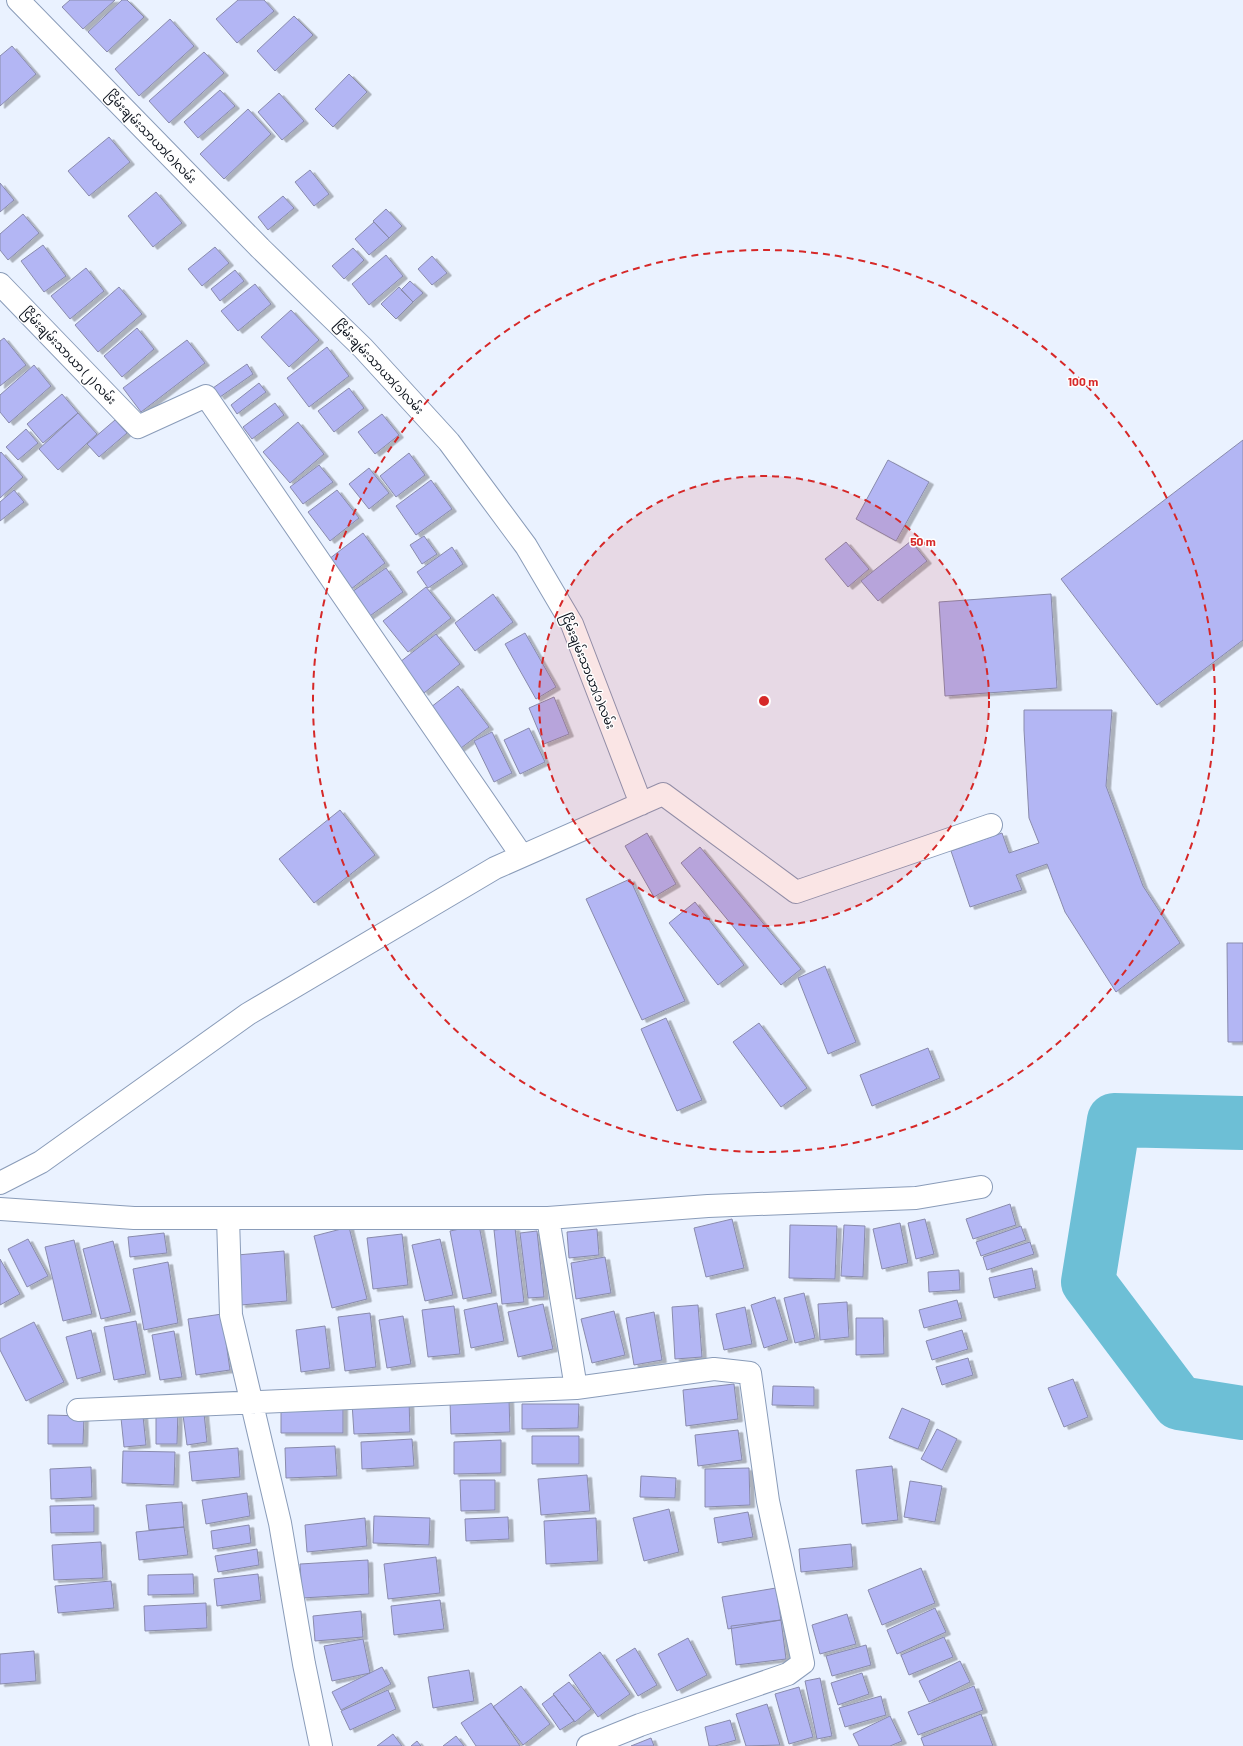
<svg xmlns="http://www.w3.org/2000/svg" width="1243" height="1746" font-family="Barlow,'Noto Sans Myanmar',sans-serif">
  <defs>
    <filter id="shadow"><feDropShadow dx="4.5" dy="2.5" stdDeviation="0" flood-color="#0004"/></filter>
  </defs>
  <rect width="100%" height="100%" fill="#eaf2ff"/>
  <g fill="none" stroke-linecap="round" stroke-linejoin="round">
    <path stroke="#6dbfd6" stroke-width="54" d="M1243,1123L1114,1120L1088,1282L1179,1403L1243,1413"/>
  </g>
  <path fill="#b3b6f4" stroke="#898bac" filter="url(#shadow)" d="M70,0H115L83,29L62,7Z
    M122,0H127L144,17L107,52L88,32Z
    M238,0H264L274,11L237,43L216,19Z
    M294,16L313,35L275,71L257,51Z
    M170,19L194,46L139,96L115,69Z
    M12,46L36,74L0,106V56Z
    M204,52L224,73L169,123L149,101Z
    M349,74L367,92L333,127L315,109Z
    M220,90L235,106L198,138L184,122Z
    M279,93L304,121L282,140L258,112Z
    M248,109L271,134L224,179L200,154Z
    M109,137L130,162L89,196L68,171Z
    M310,170L329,194L314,206L295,182Z
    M0,183L14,200L0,212Z
    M156,192L182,223L153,247L128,216Z
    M283,196L294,208L268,230L258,217Z
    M386,209L402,226L389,238L373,221Z
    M23,214L39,233L8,260L0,250V234Z
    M374,222L389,238L369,255L355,239Z
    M43,245L66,276L44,292L21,261Z
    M215,247L229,263L202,286L188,269Z
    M353,248L364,260L344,279L332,266Z
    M386,255L403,276L369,305L352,284Z
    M432,256L447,273L432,285L418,269Z
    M86,268L104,291L70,319L51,296Z
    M235,270L244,281L220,301L211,289Z
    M410,281L423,293L413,302L401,290Z
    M255,284L271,304L238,331L221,311Z
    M119,287L142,314L98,352L75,325Z
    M399,287L413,302L396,319L381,304Z
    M291,310L319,340L289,367L261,337Z
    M137,328L154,349L122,377L104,356Z
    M4,338L26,365L0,386V341Z
    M187,340L205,363L141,412L123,388Z
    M327,347L349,376L309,407L287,378Z
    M247,364L253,374L220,397L213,388Z
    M34,365L51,386L9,423L0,412V395Z
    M259,383L266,392L237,414L231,405Z
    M349,388L364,408L334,432L318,411Z
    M62,394L78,413L43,443L27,424Z
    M275,403L284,415L252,439L243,427Z
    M78,413L97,434L58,470L39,449Z
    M382,414L399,435L375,454L358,432Z
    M115,420L127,433L99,457L87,444Z
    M298,422L324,454L290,483L263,452Z
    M26,429L38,443L18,460L6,447Z
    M1243,440V640L1157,705L1061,579Z
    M1,452L23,477L0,498V453Z
    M409,453L425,475L396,497L380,476Z
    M888,460L929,482L896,541L856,519Z
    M319,465L333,482L303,504L290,487Z
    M369,468L389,493L369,509L349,484Z
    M431,480L452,509L416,535L396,506Z
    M14,490L24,502L0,521V502Z
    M337,490L359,518L330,541L308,512Z
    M363,533L385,563L351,589L329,559Z
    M424,536L437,554L422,564L410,545Z
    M911,541L927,561L878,601L861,581Z
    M846,542L869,569L848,587L825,559Z
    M452,547L463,564L428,588L417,572Z
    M386,568L403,592L367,618L349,594Z
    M426,587L451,618L408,652L383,621Z
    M493,594L513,622L475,651L455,623Z
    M1051,594L1057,688L945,696L939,602Z
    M525,633L556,687L536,699L505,644Z
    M436,634L460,664L424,693L400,662Z
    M458,686L489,727L457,751L426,711Z
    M554,697L569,734L544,744L529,708Z
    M1024,710H1112L1106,786L1143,886L1180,943L1116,992L1065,912L1047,864L1016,875L1022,890L970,907L951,851L1002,833L1009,853L1039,843L1029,818L1024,730Z
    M529,728L545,762L520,774L504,740Z
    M492,732L512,773L494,782L474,741Z
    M340,810L375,855L314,903L279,859Z
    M647,833L676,884L654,897L625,846Z
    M700,847L801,969L781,985L681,863Z
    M630,879L685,1001L642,1020L586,899Z
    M695,902L744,965L718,985L669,923Z
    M1227,943H1243V1042H1228Z
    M825,966L856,1042L828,1054L798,978Z
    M666,1018L702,1100L677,1111L641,1029Z
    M759,1023L807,1088L781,1107L733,1042Z
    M928,1048L940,1078L872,1106L860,1075Z
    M1010,1204L1016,1225L973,1239L966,1219Z
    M732,1219L744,1268L706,1277L694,1228Z
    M925,1219L934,1254L916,1259L908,1223Z
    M900,1223L908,1263L882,1269L873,1229Z
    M479,1225L492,1293L463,1299L450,1231Z
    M790,1225L837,1226L835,1279L789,1278Z
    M844,1225L865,1226L863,1277L841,1276Z
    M1021,1226L1026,1240L981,1256L976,1242Z
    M349,1227L367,1299L332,1308L314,1236Z
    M515,1228L524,1302L502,1304L494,1230Z
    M597,1229L599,1255L569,1258L567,1232Z
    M537,1231L544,1297L528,1298L520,1233Z
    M164,1233L167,1253L130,1257L128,1237Z
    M402,1234L408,1285L373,1289L367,1238Z
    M28,1239L48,1276L27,1287L8,1249Z
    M440,1239L453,1295L425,1301L412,1245Z
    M74,1240L92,1314L63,1321L45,1247Z
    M113,1241L131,1312L101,1319L83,1249Z
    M1030,1242L1034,1254L987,1270L983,1257Z
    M284,1251L287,1301L241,1305L237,1255Z
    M605,1257L611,1293L576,1299L571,1263Z
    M0,1259L20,1294L0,1305Z
    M168,1262L178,1323L144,1330L133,1269Z
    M1032,1268L1036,1288L994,1298L989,1278Z
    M959,1270L960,1290L929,1292L928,1272Z
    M804,1293L815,1338L795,1343L784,1298Z
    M775,1297L788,1340L764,1348L751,1305Z
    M957,1300L962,1318L924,1328L919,1310Z
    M847,1302L849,1337L820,1340L818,1304Z
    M497,1303L504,1341L471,1348L464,1310Z
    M543,1304L553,1349L518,1357L508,1312Z
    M698,1305L702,1357L675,1359L672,1307Z
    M454,1306L460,1354L428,1357L422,1310Z
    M745,1307L752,1344L724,1350L716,1314Z
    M614,1311L625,1355L592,1363L581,1319Z
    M654,1312L662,1360L634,1365L626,1318Z
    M370,1313L376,1367L345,1371L338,1317Z
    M222,1314L230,1370L196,1375L188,1319Z
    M403,1316L411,1364L387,1368L379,1320Z
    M856,1318H883L884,1354L856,1355Z
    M136,1321L146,1374L114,1380L104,1327Z
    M34,1322L64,1382L26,1401L0,1350V1339Z
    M325,1326L330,1368L301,1372L296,1330Z
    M91,1330L101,1372L77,1379L66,1337Z
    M962,1330L968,1349L932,1360L926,1341Z
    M174,1331L182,1377L160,1380L152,1335Z
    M968,1358L973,1375L942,1385L936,1367Z
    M1073,1379L1088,1417L1064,1427L1048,1388Z
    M734,1384L738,1419L686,1426L683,1390Z
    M773,1386L814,1387V1406L772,1405Z
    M509,1399L510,1432L451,1434L450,1401Z
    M409,1400L410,1432L354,1434L352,1403Z
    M281,1402L343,1403V1433H281Z
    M522,1404H579L578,1428L522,1429Z
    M902,1408L930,1420L918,1449L889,1438Z
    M156,1409H178L177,1444H156Z
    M204,1413L207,1442L187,1445L183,1415Z
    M48,1415L84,1416L83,1444H48Z
    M143,1416L146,1445L124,1447L121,1418Z
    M937,1429L957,1439L942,1470L921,1459Z
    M738,1430L742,1460L698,1466L695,1435Z
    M532,1436H579V1464H532Z
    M412,1439L414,1466L362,1469L361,1442Z
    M501,1440V1473L454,1474V1442Z
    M335,1446L337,1476L286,1478L285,1448Z
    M238,1448L240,1477L192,1481L189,1452Z
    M123,1451L175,1452L174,1485L122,1483Z
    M892,1466L898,1520L862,1524L856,1470Z
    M91,1467L92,1497L51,1499L50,1469Z
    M749,1468L750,1505L705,1507V1469Z
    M587,1475L590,1511L541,1515L538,1479Z
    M641,1476L676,1478L675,1498L640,1497Z
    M460,1480H495V1510L461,1511Z
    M910,1481L942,1486L935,1522L904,1517Z
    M247,1493L250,1516L206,1524L202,1500Z
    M182,1502L184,1527L149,1530L146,1505Z
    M94,1505V1532L51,1533L50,1506Z
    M669,1509L679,1552L644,1561L633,1518Z
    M748,1512L753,1537L718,1543L714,1518Z
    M374,1516L430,1518L429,1545L373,1543Z
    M508,1517L509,1539L466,1541L465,1519Z
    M365,1518L367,1546L307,1552L305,1525Z
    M596,1518L598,1561L546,1564L544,1521Z
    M249,1525L251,1543L213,1549L211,1531Z
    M184,1527L188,1555L139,1560L136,1532Z
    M101,1542L103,1578L54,1580L52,1545Z
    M851,1544L853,1567L801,1572L799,1549Z
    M257,1549L259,1565L218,1572L215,1556Z
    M436,1557L440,1593L388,1599L384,1564Z
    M368,1560L369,1594L302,1598L300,1564Z
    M921,1568L935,1603L882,1625L868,1590Z
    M193,1574L194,1594L148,1595V1575Z
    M258,1574L261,1600L217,1606L214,1579Z
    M111,1581L114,1608L58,1613L55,1586Z
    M776,1588L781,1620L728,1629L722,1597Z
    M440,1600L444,1629L394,1635L391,1606Z
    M206,1603L207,1628L145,1631L144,1606Z
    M935,1608L946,1632L897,1654L887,1630Z
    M361,1611L363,1637L315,1641L313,1616Z
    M847,1614L856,1644L820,1654L812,1625Z
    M781,1620L786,1659L736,1665L731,1626Z
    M944,1637L953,1657L909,1675L901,1655Z
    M688,1638L707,1675L677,1691L658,1654Z
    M363,1639L370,1673L332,1681L324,1646Z
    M866,1645L871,1665L832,1676L826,1656Z
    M635,1648L657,1685L638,1696L616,1660Z
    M34,1651L36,1681L0,1684V1654Z
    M600,1652L630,1694L598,1717L569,1675Z
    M960,1661L970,1682L929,1702L919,1681Z
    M382,1667L391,1684L341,1710L332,1692Z
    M469,1670L474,1701L433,1708L428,1677Z
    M862,1673L869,1694L838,1705L831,1683Z
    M820,1678L832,1736L817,1739L805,1681Z
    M569,1682L591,1709L575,1722L553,1694Z
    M521,1686L550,1724L523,1745L493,1707Z
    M974,1686L983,1710L918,1735L908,1712Z
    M799,1687L813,1737L789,1744L775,1694Z
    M388,1690L396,1709L350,1730L341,1711Z
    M554,1695L574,1721L560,1730L542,1704Z
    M881,1696L886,1715L845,1727L839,1708Z
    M491,1703L520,1746H476L461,1723Z
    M767,1704L780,1745L746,1746L736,1714Z
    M981,1714L993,1746H924L921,1738Z
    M890,1716L902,1741L890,1746H859L853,1734Z
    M730,1720L736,1740L715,1746H709L705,1727Z
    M393,1734L402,1746H377Z
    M456,1736L464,1746H443Z
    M651,1738L654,1746H631Z
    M417,1741L421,1746H411Z"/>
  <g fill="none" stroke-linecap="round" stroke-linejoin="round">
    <g stroke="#8a9cb9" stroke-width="24">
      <path id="street" d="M18,0L260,248L363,348L449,442L526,546L572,624L641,804
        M0,284L138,427L206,396L522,856
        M0,1183L41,1162L248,1014L495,868L663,794L796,892L991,825
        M0,1209L134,1218H548L576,1388L78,1410
        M228,1218L231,1315L280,1523L304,1664L321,1746
        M548,1218L708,1206L916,1198L981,1187
        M576,1388L714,1369L750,1373L768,1501L803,1663L788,1674L640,1725L588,1746"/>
    </g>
    <use href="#street" stroke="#fff" stroke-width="22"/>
  </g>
  <circle cx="764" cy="701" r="225" fill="#d62828" fill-opacity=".12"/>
  <g fill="none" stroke="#d62828" stroke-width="2" stroke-dasharray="7 5">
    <circle cx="764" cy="701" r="225"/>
    <circle cx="764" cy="701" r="451"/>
  </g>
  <g text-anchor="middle" stroke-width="3" stroke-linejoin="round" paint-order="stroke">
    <g font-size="12" fill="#070d17" stroke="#fefefe">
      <text transform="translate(151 137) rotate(46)" y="4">ငြိမ်းချမ်းသာယာ(၁)လမ်း</text>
      <text transform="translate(69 356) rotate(46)" y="4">ငြိမ်းချမ်းသာယာ (၂) လမ်း</text>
      <text transform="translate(379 367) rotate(47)" y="4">ငြိမ်းချမ်းသာယာ(၁)လမ်း</text>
      <text transform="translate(588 671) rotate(68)" y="4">ငြိမ်းချမ်းသာယာ(၁)လမ်း</text>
    </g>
  </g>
  <circle cx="764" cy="701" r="6" fill="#d62828" stroke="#fefefe" stroke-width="2"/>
  <g font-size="12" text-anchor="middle" font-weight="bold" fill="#d62828" stroke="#fefefe" stroke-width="3" stroke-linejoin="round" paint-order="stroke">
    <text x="1083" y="386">100 m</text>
    <text x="923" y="546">50 m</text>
  </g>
</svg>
